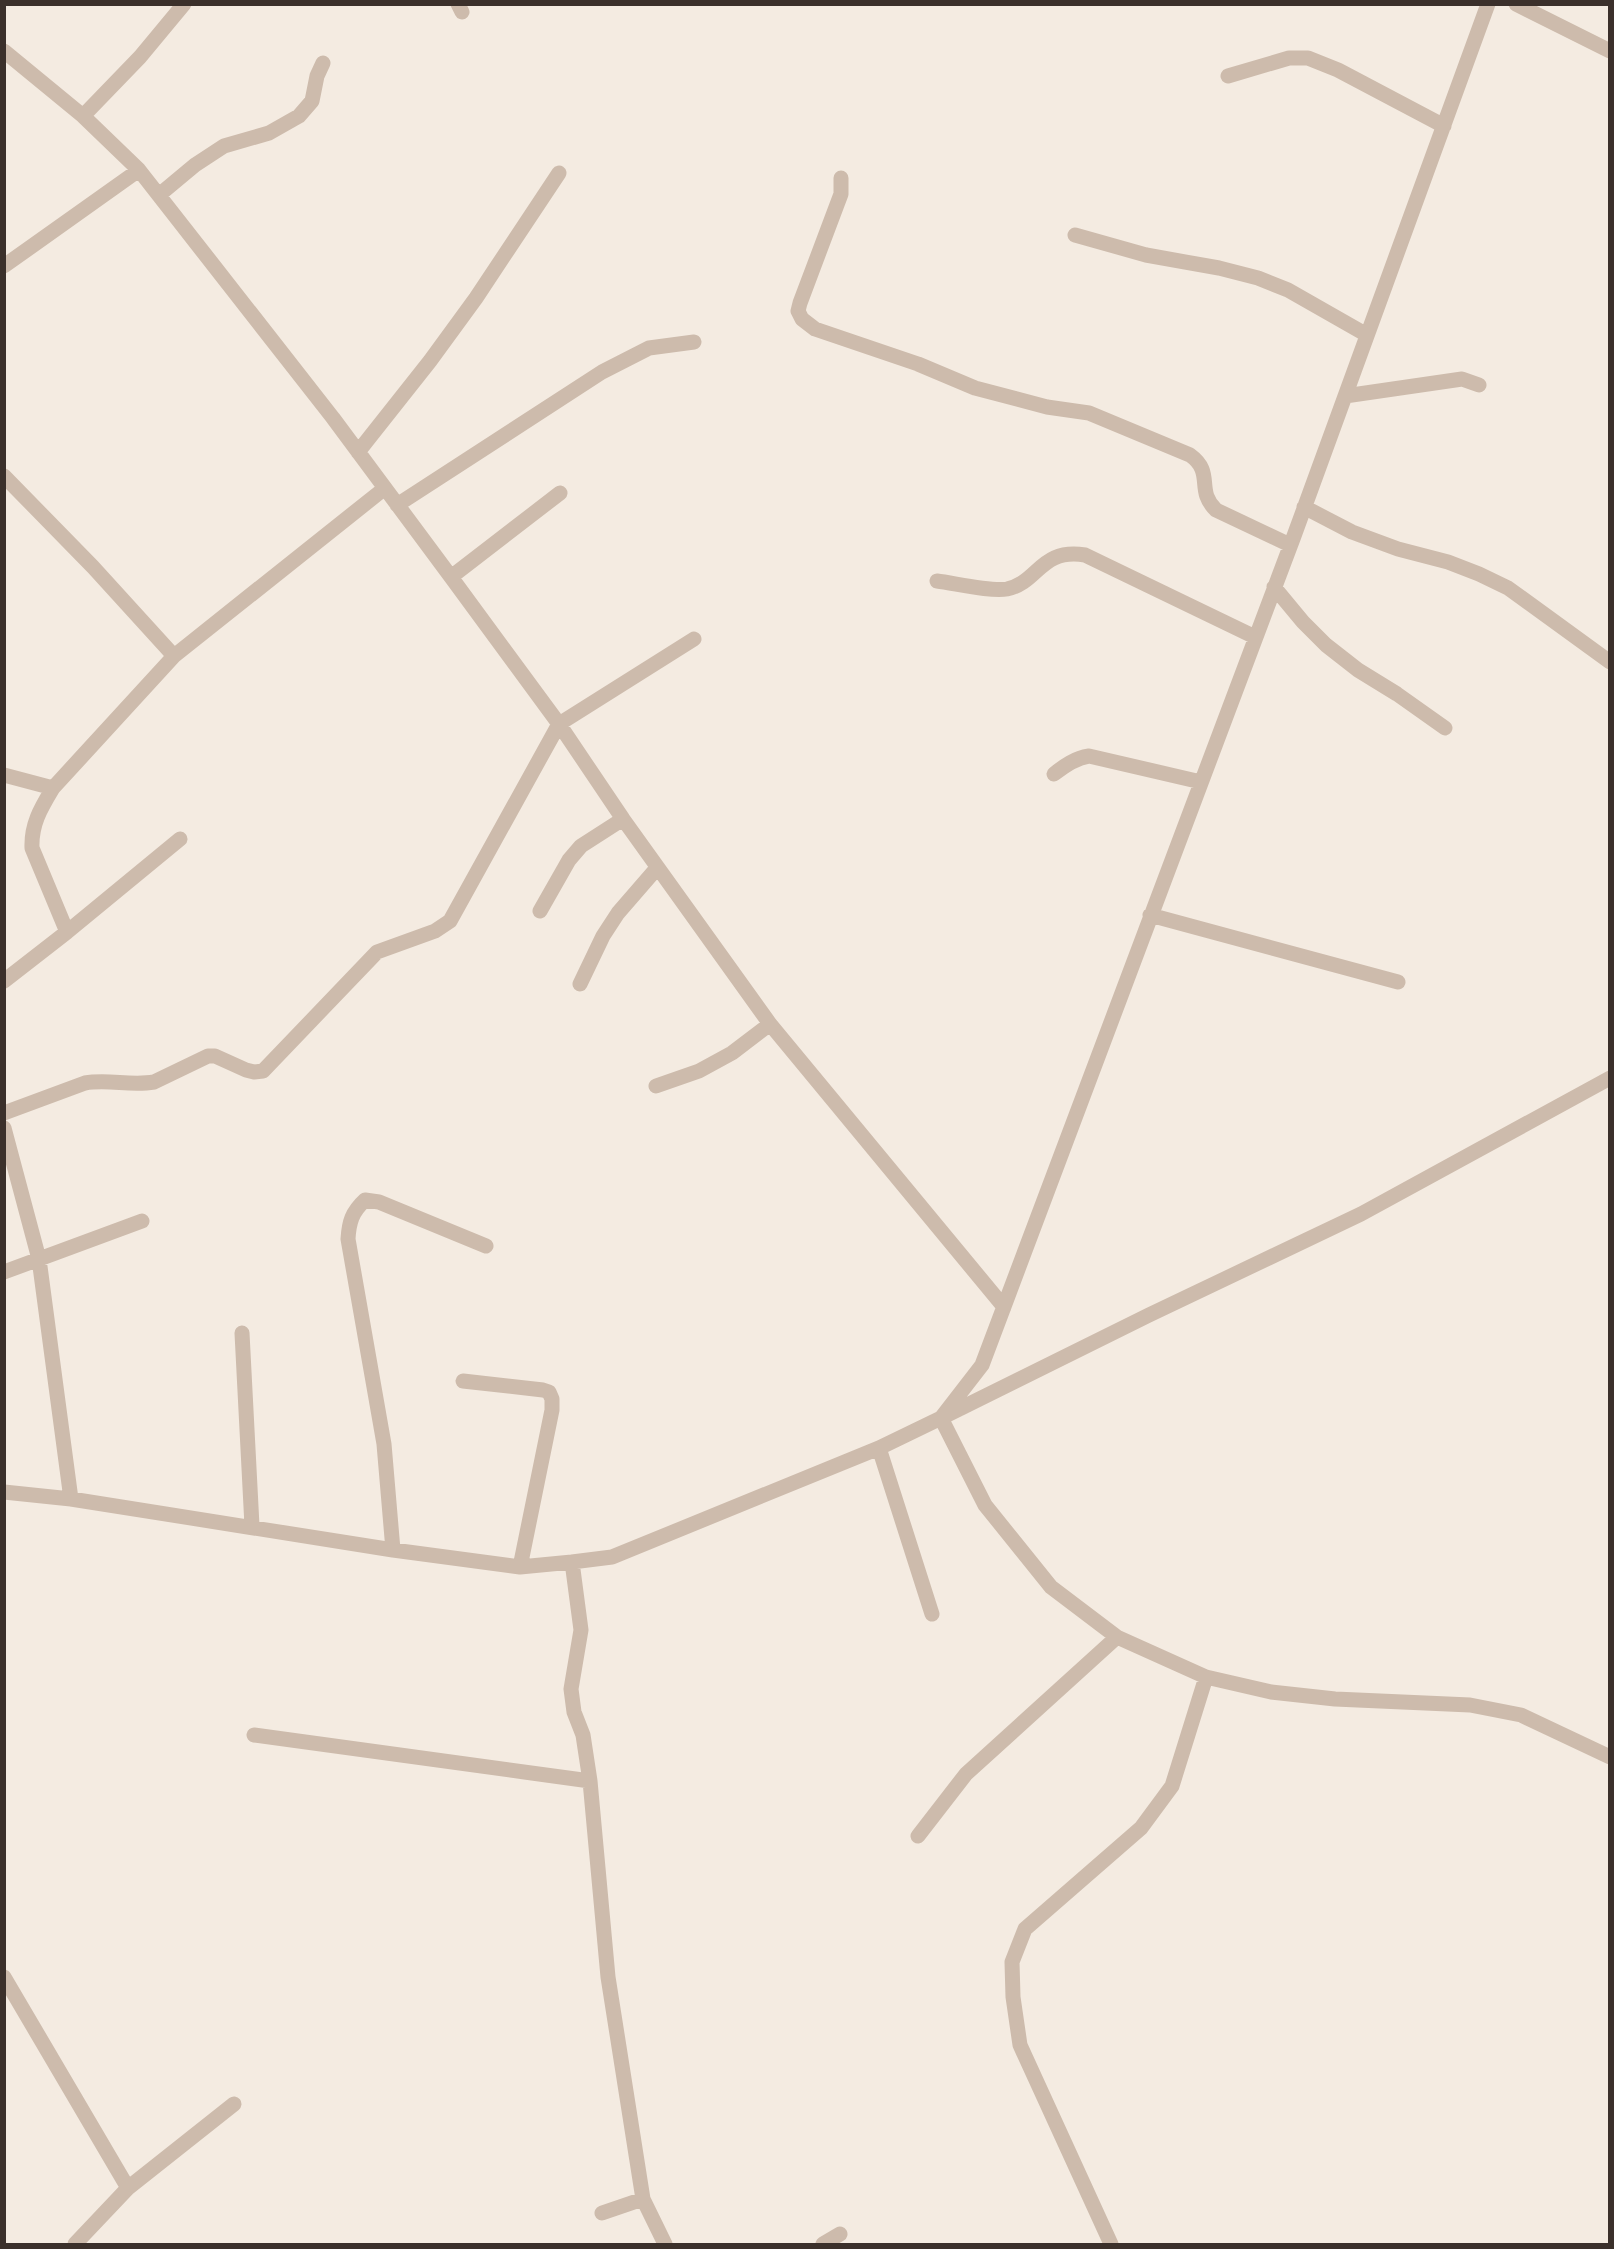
<svg xmlns="http://www.w3.org/2000/svg" width="1614" height="2249" font-family="'PT Sans',sans-serif">
  <rect width="100%" height="100%" fill="#f4ebe1"/>
  <g fill="none" stroke-linecap="round" stroke-linejoin="round">
    <path stroke="#cdbbac" stroke-width="15" d="M458,4L462,12
      M1516,4L1610,51
      M4,51L83,116L139,170L333,418L451,577L559,724L623,819L770,1024L1004,1307
      M1228,76L1289,58H1308L1338,70L1444,126
      M83,116L140,57L184,4
      M841,178V194L800,303L798,311L802,319L815,329L918,364L975,388L1047,407L1089,413L1190,455C1215,473 1195,490 1216,510L1290,545
      M159,195L195,165L224,146L269,133L299,116L312,101L317,76L323,63
      M1075,235L1146,255L1219,268L1258,278L1288,290L1367,335
      M4,266L139,170
      M1345,396L1462,379L1479,385
      M358,452L430,361L476,298L559,173
      M4,476L93,567L174,656
      M397,505L602,372L649,348L694,342
      M1304,507L1352,532L1398,549L1448,562L1479,574L1508,588L1610,662
      M451,577L560,493
      M937,581C954,583 991,592 1007,589C1039,582 1040,548 1085,555L1255,637
      M1274,587L1303,622L1326,645L1358,670L1397,694L1445,728
      M1054,774C1064,766 1075,758 1089,756L1201,782
      M4,775L53,788
      M540,911L569,860L581,846L623,819
      M1150,915L1398,982
      M67,932L32,848C31,824 41,808 53,788L174,656L385,488
      M4,981L67,932L180,839
      M580,984L603,936L618,913L657,868
      M1610,1078L1361,1214L1149,1315L941,1418L985,1505L1051,1587L1117,1637L1206,1677L1271,1692L1335,1699L1470,1705L1521,1715L1610,1757
      M656,1086L699,1071L732,1053L770,1024
      M4,1113L85,1083C108,1079 131,1086 154,1082L208,1056H215L246,1070L254,1072L263,1071L377,952L435,931L450,921L559,724L694,639
      M4,1128L39,1259L71,1499
      M4,1272L142,1221
      M242,1333L252,1526
      M463,1381L543,1390L549,1392L552,1399V1410L520,1567
      M879,1448L932,1614
      M4,1492L71,1499L393,1550L520,1567L572,1562L612,1557L879,1448L941,1418L982,1365L1294,536L1488,4
      M393,1550L384,1444L348,1239C349,1222 352,1212 365,1200L379,1202L486,1246
      M572,1562L581,1630L571,1689L574,1712L583,1735L590,1781L608,1977L643,2199L665,2244
      M254,1735L590,1781
      M918,1836L966,1774L1117,1637
      M4,1977L128,2188
      M602,2213L643,2199
      M75,2244L128,2188L234,2104
      M823,2244L840,2234
      M1111,2244L1020,2045L1013,1997L1012,1962L1025,1929L1141,1828L1172,1786L1206,1677"/>
  </g>
  <rect width="1614" height="2249" fill="none" stroke="#3b302b" stroke-width="12"/>
</svg>
